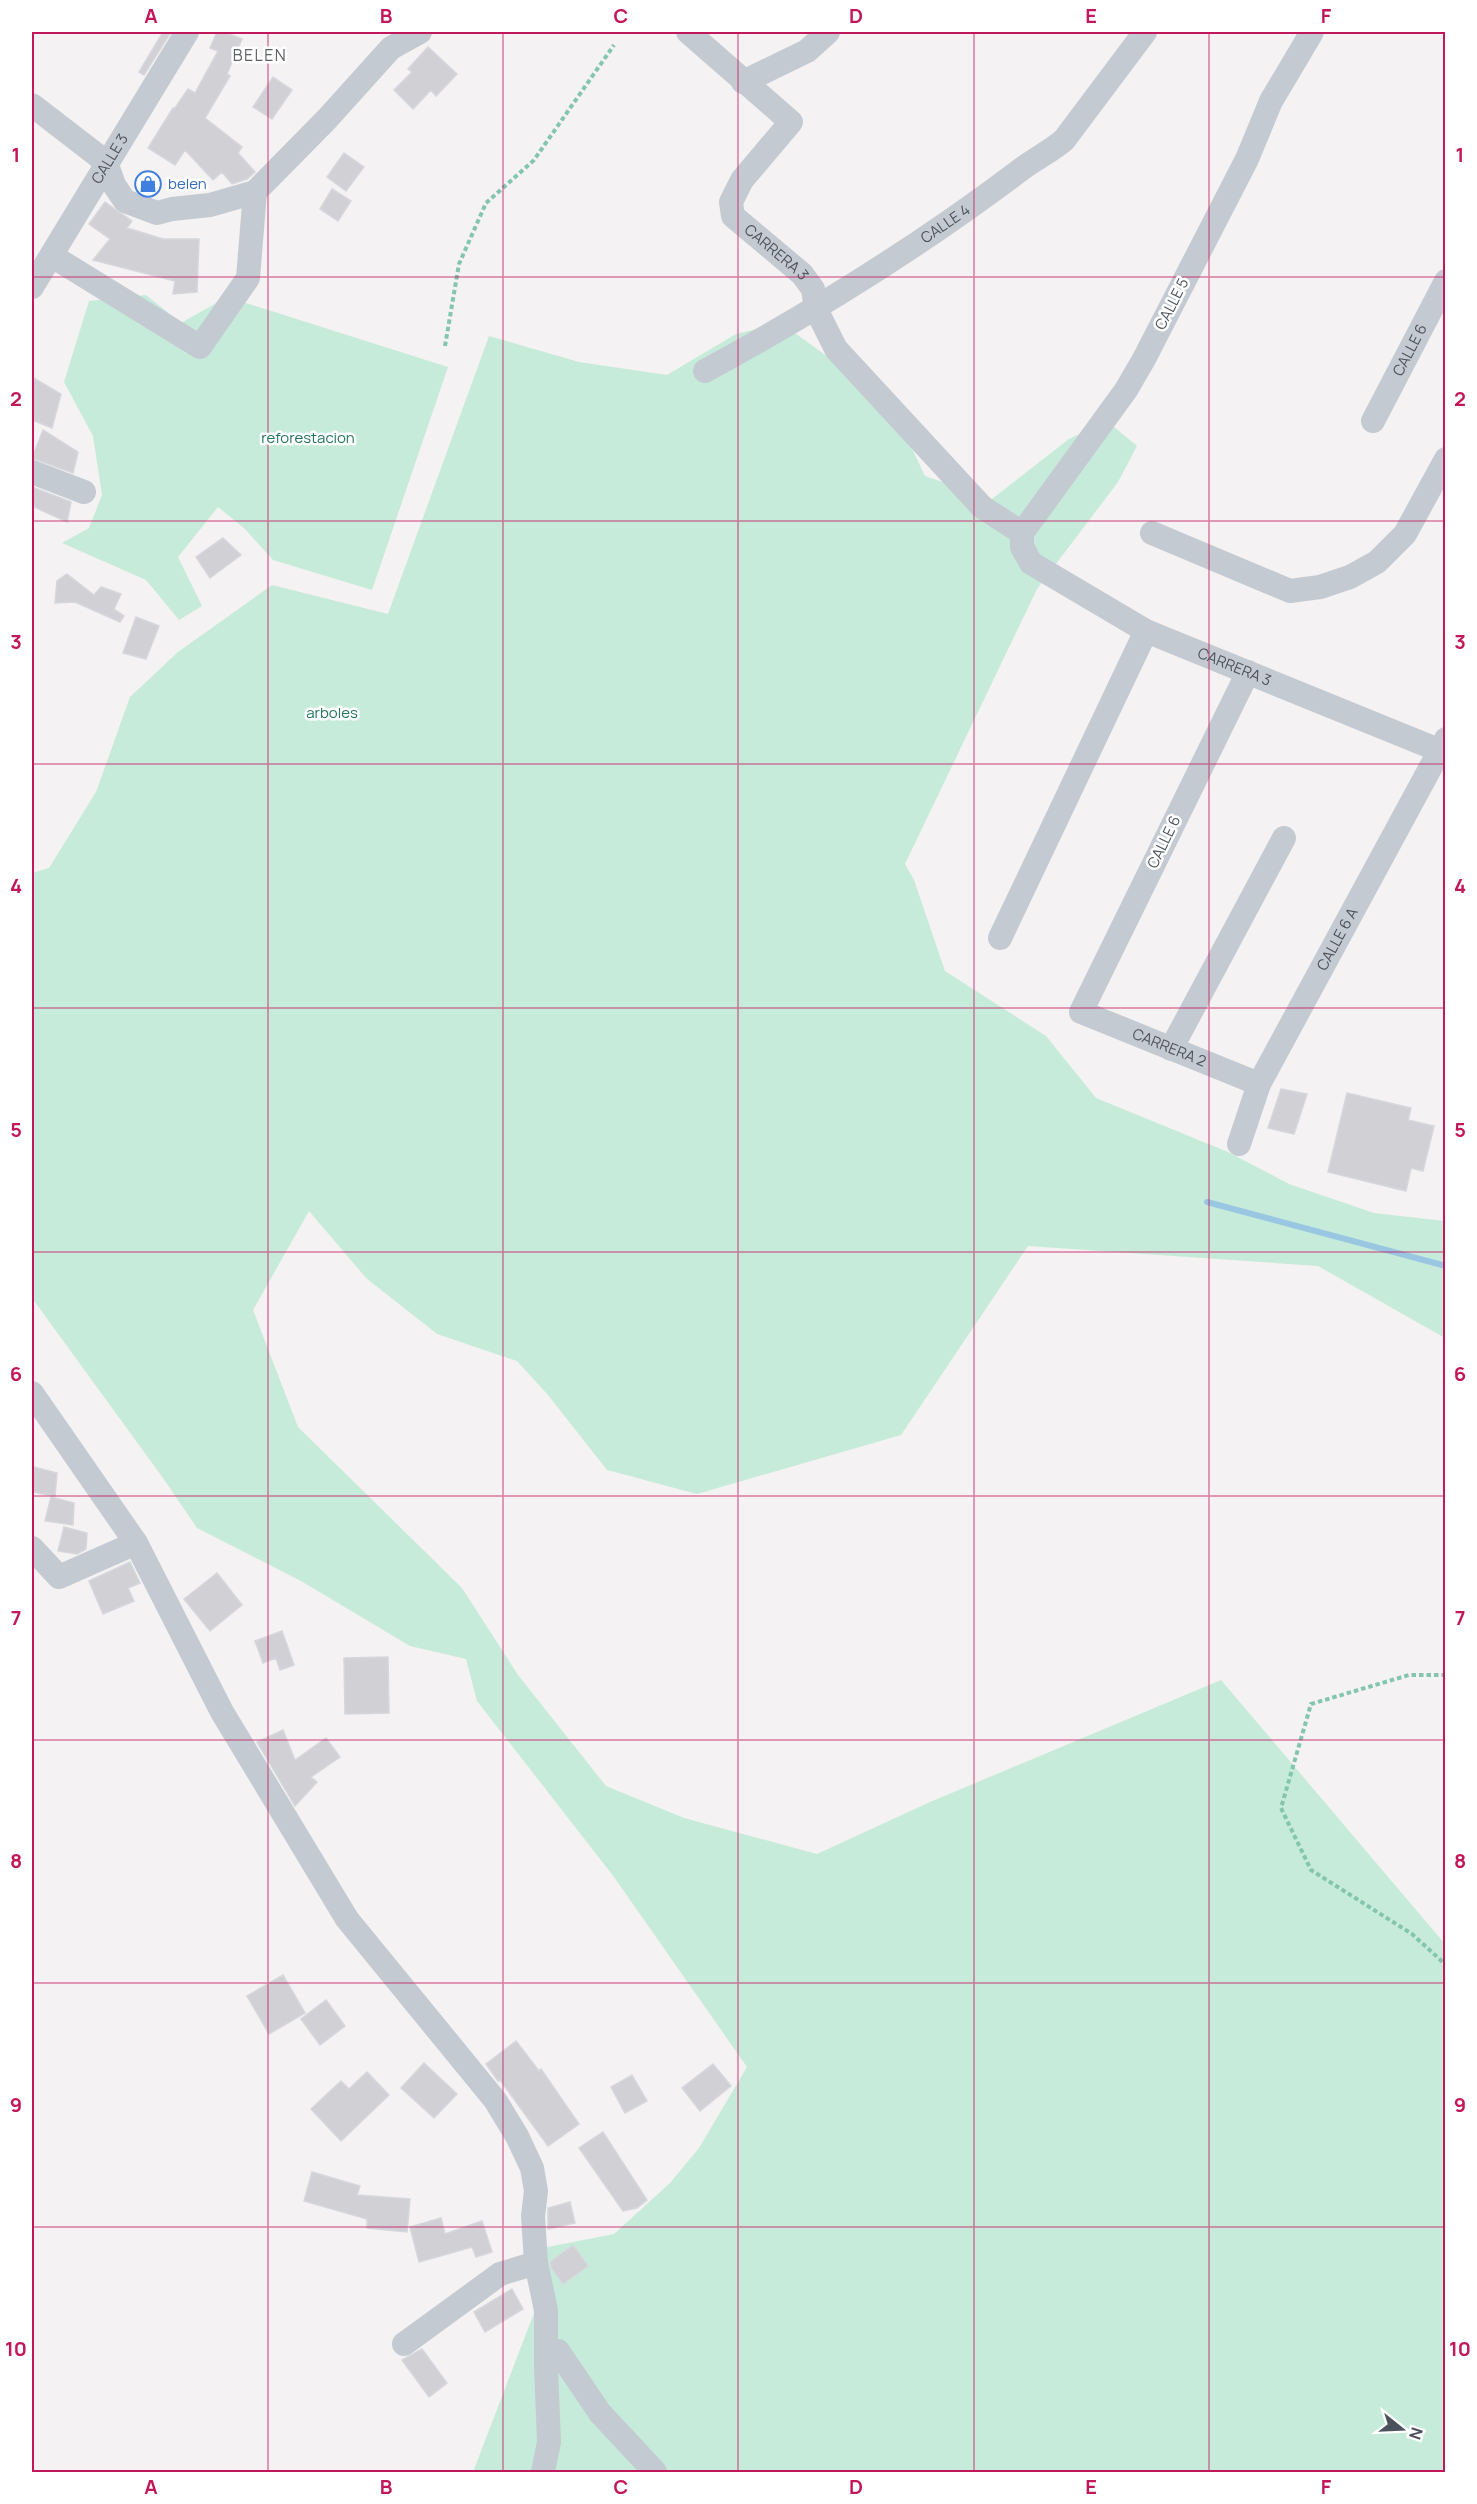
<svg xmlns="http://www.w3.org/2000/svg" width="1477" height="2504" font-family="Manrope,sans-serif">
  <rect width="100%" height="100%" fill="#f4f2f2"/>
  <path fill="#c7ebda" d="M146,295L181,323L227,297L448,367L372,590L273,560L244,528L218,507L178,557L202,606L179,620L146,580L62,543L89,528L102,495L93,436L64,382L89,301Z
    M781,323L828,357L898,419L925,476L992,499L1069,439L1107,421L1137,446L1118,482L1037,589L905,864L914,880L945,971L1046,1036L1096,1098L1228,1152L1289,1184L1374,1213L1445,1221V1338L1318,1266L1028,1246L901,1435L697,1494L607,1470L548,1395L517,1361L437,1334L366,1278L309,1211L253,1310L298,1427L462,1588L518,1675L606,1786L684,1818L817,1854L930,1802L1221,1680L1445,1944V2472H473L534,2313L527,2251L614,2234L670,2183L699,2148L747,2067L614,1877L477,1701L466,1659L410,1646L301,1581L197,1528L163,1478L32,1298V873L49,868L96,792L130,697L178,652L272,585L388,614L489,336L579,362L667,375L736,334Z"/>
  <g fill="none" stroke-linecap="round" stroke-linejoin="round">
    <path stroke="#99c7e2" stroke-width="6" d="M1207,1202L1446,1266"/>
  </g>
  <path fill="#d0d0d5" stroke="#d6d7dc" stroke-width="1.5" d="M163,32H171L144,75L139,72Z
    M217,32H224L242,39L227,74L230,76L205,118L242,147L238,153L255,172L247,179L232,184L222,172L213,180L185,150L175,165L148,148L173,108H175L188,89L195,93L218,51L210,48Z
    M428,47L457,74L436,96L431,90L413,109L394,90L412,72L408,69Z
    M273,77L292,90L272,119L253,107Z
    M344,153L364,167L346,191L327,177Z
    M332,189L351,201L338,221L320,209Z
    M105,202L132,221L127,228L163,239H199L197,292L173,294L175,281L93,260L110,239L89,224Z
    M32,377L61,394L52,428L32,420Z
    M43,430L78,452L73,473L32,458Z
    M32,487L71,502L67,522L32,506Z
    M223,538L241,555L210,578L196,557Z
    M67,574L94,595L101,587L121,594L114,609L124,616L120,622L75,602L55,603L57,581Z
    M136,617L159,626L146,659L123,653Z
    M1281,1089L1307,1094L1294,1134L1268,1128Z
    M1347,1093L1411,1108L1408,1120L1434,1126L1423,1171L1411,1168L1406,1191L1328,1172Z
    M34,1467L57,1473L55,1496L32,1492Z
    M51,1497L74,1503L73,1525L45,1521Z
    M64,1527L87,1533L86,1549L77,1554L58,1551Z
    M130,1562L140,1583L128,1588L134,1601L103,1614L89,1581Z
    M217,1573L242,1605L210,1631L184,1599Z
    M282,1631L294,1665L280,1670L276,1658L263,1663L255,1641Z
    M388,1657L389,1713L345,1714L344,1658Z
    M283,1730L295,1760L326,1738L340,1757L311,1777L317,1782L295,1806L257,1742Z
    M283,1975L305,2013L269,2034L247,1996Z
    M326,2000L345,2026L320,2045L301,2019Z
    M516,2041L539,2071L541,2069L579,2124L548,2146L500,2080L498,2081L486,2064Z
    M424,2063L457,2094L434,2118L401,2088Z
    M713,2064L731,2086L700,2111L682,2088Z
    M367,2072L389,2095L341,2141L311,2109L341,2081L349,2089Z
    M632,2075L647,2101L625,2113L611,2087Z
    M603,2132L647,2200L637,2208L623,2211L579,2148Z
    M312,2172L360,2186L357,2195L410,2199L407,2232L367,2228V2219L304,2201Z
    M570,2202L575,2223L548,2229V2208Z
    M441,2218L445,2234L482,2221L492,2252L476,2257L472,2247L419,2262L410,2227Z
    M573,2245L588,2266L563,2284L552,2269L550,2262Z
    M512,2289L523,2309L485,2332L474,2312Z
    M422,2349L447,2383L429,2397L402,2360Z"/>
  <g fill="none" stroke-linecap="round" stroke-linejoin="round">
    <path stroke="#83c5af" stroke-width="4" stroke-dasharray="4.5 3" stroke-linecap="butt" d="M445,346L459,264L486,203L534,160L614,45
      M1446,1675H1409L1311,1704L1281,1808L1311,1870L1412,1934L1446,1965"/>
    <g stroke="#c4cad1" stroke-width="24">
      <path id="s1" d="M688,32L791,122L742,180L731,202L733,216L802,274L813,289L816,309L836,349L982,507L1022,533"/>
      <path id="s2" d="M1312,32L1271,101L1247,159L1144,359L1126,390L1022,533V547L1031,563L1146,631L1446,753"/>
      <path d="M743,82L807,51L828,32"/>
      <path d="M32,105L106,162L114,185L125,201L157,213L172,209L210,205L255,192L327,119L391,48L420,32"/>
      <path d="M52,256L200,347L248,278L255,192"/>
      <path id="s3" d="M32,287L187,32"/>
      <path id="s4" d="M705,371C815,311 923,244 1023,168C1037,158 1051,151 1064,140L1145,32"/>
      <path id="s5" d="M1373,421L1446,281"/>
      <path d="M32,472L84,492"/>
      <path d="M1152,533L1290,591L1320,587L1350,577L1377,562L1405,534L1446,459"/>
      <path id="s6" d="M1248,672L1081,1012L1259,1084"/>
      <path d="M1000,938L1146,631"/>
      <path d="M1171,1049L1284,838"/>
      <path id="s7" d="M1239,1144L1259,1084L1446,739"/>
      <path d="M32,1393L136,1543L222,1712L347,1919L495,2100L517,2136L532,2168L536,2191L533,2216L536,2263L546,2310V2367L549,2442L543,2472"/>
      <path d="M32,1548L59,1577L136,1543"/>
      <path d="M404,2344L500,2274L536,2263"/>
      <path d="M547,2353L558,2351L600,2413L655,2472"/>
    </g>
  </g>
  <path fill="none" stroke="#c2185b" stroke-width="1.5" stroke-opacity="0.55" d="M268,32V2472M503,32V2472M738,32V2472M974,32V2472M1209,32V2472M32,277H1446M32,521H1446M32,764H1446M32,1008H1446M32,1252H1446M32,1496H1446M32,1740H1446M32,1983H1446M32,2227H1446"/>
  <defs>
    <g id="shop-ring" transform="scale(1.35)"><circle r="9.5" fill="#fff" stroke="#3f7fe0" stroke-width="1.5"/><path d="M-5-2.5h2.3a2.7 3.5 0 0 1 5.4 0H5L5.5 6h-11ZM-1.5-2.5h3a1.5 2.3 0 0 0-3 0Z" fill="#3f7fe0"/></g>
  </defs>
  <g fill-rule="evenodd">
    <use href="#shop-ring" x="148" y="184"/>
  </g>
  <g text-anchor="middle" stroke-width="5" stroke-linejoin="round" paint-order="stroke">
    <g font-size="15" fill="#4c525d" stroke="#fff">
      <text dy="5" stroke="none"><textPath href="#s3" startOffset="150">CALLE 3</textPath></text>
      <text dy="5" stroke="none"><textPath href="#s4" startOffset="282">CALLE 4</textPath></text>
      <text dy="5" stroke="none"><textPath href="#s1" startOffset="308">CARRERA 3</textPath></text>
      <text transform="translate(1172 304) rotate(-63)" y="5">CALLE 5</text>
      <text dy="5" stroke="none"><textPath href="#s5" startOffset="80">CALLE 6</textPath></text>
      <text dy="5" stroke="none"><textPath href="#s2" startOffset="842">CARRERA 3</textPath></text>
      <text transform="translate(1164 842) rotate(-64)" y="5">CALLE 6</text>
      <text dy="5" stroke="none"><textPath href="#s7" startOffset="228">CALLE 6 A</textPath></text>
      <text dy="5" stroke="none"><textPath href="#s6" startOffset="474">CARRERA 2</textPath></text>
    </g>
    <g font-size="15" fill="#366cbe" stroke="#fff" text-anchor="start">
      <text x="168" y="189">belen</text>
    </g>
    <g font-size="15" fill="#24765a" stroke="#fff">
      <text x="308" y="443">reforestacion</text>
      <text x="332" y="718">arboles</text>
    </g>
    <g font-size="16" letter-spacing="1.5" fill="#5f6166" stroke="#fff">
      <text x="260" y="61">BELEN</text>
    </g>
  </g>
  <rect width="1477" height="2504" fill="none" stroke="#ffffff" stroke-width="66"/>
  <g transform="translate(1402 2429) rotate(108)" stroke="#ffffff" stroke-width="4.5" paint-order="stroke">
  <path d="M0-4.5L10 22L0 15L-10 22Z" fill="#4c525d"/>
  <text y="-9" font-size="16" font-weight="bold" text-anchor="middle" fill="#4c525d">N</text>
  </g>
  <rect x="33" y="33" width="1411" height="2438" fill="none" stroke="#c2185b" stroke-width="2"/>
  <g font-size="20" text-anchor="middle" font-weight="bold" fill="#c2185b">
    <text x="151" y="23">A</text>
    <text x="386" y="23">B</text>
    <text x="621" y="23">C</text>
    <text x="856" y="23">D</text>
    <text x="1091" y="23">E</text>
    <text x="1326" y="23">F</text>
    <text x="16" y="162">1</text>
    <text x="1460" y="162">1</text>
    <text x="16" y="406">2</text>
    <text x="1460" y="406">2</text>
    <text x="16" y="649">3</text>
    <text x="1460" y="649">3</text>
    <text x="16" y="893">4</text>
    <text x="1460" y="893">4</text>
    <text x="16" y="1137">5</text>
    <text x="1460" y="1137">5</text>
    <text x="16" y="1381">6</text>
    <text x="1460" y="1381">6</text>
    <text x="16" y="1625">7</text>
    <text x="1460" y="1625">7</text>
    <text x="16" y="1868">8</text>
    <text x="1460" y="1868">8</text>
    <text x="16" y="2112">9</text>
    <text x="1460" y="2112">9</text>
    <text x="16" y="2356">10</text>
    <text x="1460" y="2356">10</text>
    <text x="151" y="2494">A</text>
    <text x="386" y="2494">B</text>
    <text x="621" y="2494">C</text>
    <text x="856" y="2494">D</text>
    <text x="1091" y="2494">E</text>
    <text x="1326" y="2494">F</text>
  </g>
</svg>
